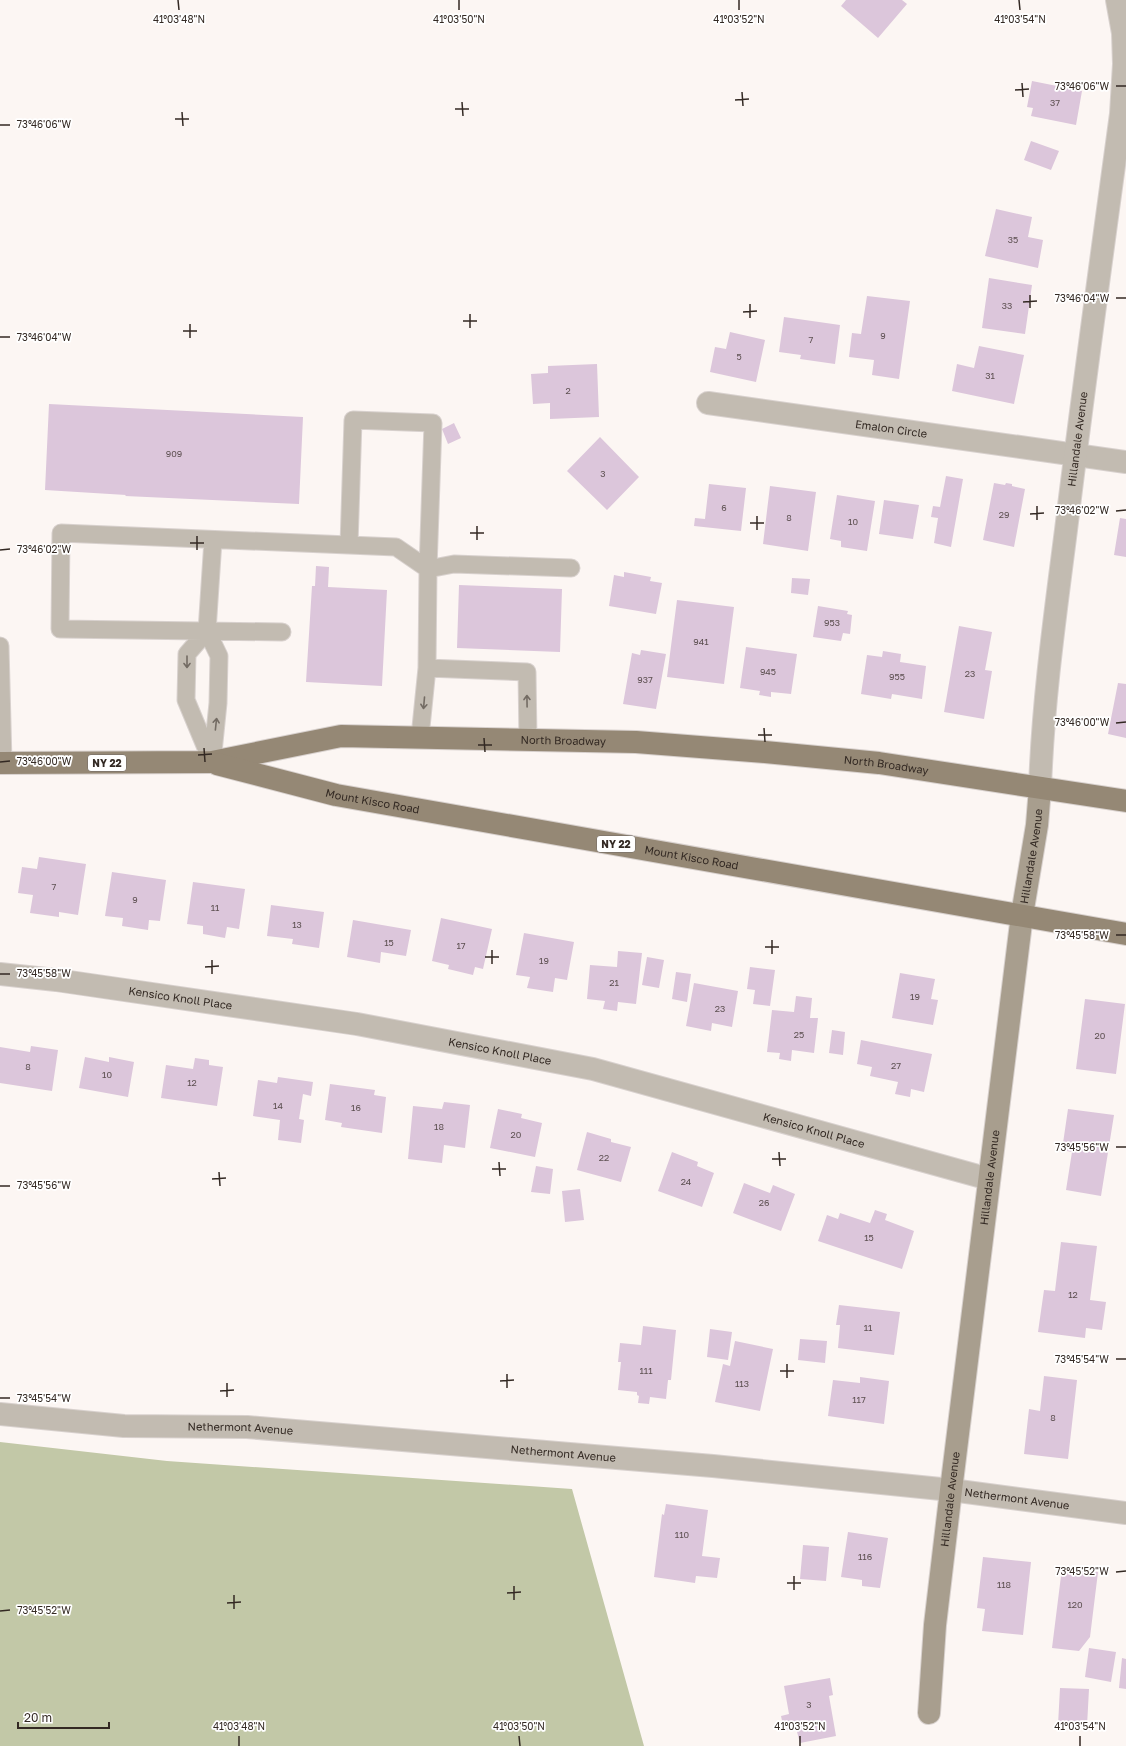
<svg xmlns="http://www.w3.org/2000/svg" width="1126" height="1746" font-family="'Golos Text',sans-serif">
  <rect width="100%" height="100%" fill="#fcf6f3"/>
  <path fill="#c2c8a7" d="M0,1442L167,1461L572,1489L644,1746H0Z"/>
  <path fill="#dcc6db" d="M846,0H902L907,4L878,38L841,6Z
    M1032,81L1082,91L1076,125L1031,116L1033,108L1027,107Z
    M1031,141L1059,151L1051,170L1024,160Z
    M996,209L1032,217L1028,237L1043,240L1038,268L985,256Z
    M989,278L1032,285L1025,334L982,328Z
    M867,296L910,301L899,379L872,375L874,360L849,357L852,333L861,334Z
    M784,317L840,325L835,364L800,359L801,355L779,352Z
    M730,332L765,340L756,382L710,372L715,347L726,349Z
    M979,346L1024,355L1014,404L952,391L957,364L974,368Z
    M597,364L599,417L550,419V403L533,404L531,374L548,373V366Z
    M49,404L303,417L299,504L125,496L126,495L45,490Z
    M454,423L461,438L448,444L442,429Z
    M600,437L639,477L607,510L567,471Z
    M946,476L963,479L951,547L934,543L938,518L931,517L933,506L940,507Z
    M994,483L1005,485L1006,483L1012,484V486L1025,489L1014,547L983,540Z
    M709,484L746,488L741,531L694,526L695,518L705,519Z
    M770,486L816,492L808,551L763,544Z
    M837,495L875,501L867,551L841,547V541L830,539Z
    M884,500L919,505L913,539L879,534Z
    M1120,518L1126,519V557L1114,555Z
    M316,566L329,567L328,587L387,590L382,686L306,682L312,586H315Z
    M624,572L651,577L650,581L662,583L656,614L609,606L614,575L624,577Z
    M792,578L810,579L808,595L791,593Z
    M459,585L562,589L560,652L457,648Z
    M677,600L734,607L724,684L667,677Z
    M818,606L848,611L847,614L852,615L850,634L843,633L841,641L813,637Z
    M959,626L992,632L985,670L992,671L984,719L944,712Z
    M746,647L797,654L791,694L771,692V697L759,695L760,691L740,688Z
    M641,650L666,654L656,709L623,704L632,653L640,655Z
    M883,651L901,654L900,662L926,666L922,699L892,694L891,699L861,694L867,655L882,657Z
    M1118,683L1126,684V738L1108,734Z
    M39,857L86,864L78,915L59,912V917L30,913L33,895L18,893L22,867L37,869Z
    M112,872L166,880L160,921L149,920L148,930L122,926L123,918L105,916Z
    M193,882L245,889L239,929L227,927L225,938L203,934V926L187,924Z
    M271,905L324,912L319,948L292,944L293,939L267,936Z
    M441,918L492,929L483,969L475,967L473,975L448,969L449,965L432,961Z
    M353,920L411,930L406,956L381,952L380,963L347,957Z
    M524,933L574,942L567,980L555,978L553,992L527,988L530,977L516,975Z
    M618,951L642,953L636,1004L618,1002L617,1011L603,1009L605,1001L587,999L590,965L617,967Z
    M647,957L664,960L659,988L642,985Z
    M750,967L775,970L770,1006L753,1004L755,990L747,989Z
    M676,972L691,974L687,1002L672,999Z
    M900,973L935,979L931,999L938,1000L933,1025L892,1018Z
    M694,983L738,991L732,1027L712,1023L711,1031L686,1026Z
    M796,996L812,998L810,1018H818L814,1053L792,1050L791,1061L779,1059L780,1053L767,1052L772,1010L794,1012Z
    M1085,999L1125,1004L1116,1074L1076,1069Z
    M832,1030L845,1032L843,1055L829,1053Z
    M861,1040L932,1054L924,1092L911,1089L910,1097L895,1094L898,1082L870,1076L872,1067L857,1064Z
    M31,1046L58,1050L52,1091L0,1083V1047L30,1052Z
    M85,1057L109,1062V1057L134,1062L128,1097L79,1088Z
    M195,1058L209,1060V1065L223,1067L217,1106L161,1098L166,1065L193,1069Z
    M278,1077L313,1082L311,1096L303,1094L299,1119L304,1120L301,1143L278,1140L280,1120L253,1116L258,1080L277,1083Z
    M330,1084L375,1090L374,1095L386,1097L382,1133L341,1127L342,1123L325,1120Z
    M444,1102L470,1105L465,1148L444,1145L442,1163L408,1159L413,1106L442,1109Z
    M498,1109L522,1114L521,1118L542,1123L535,1157L490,1148Z
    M1068,1109L1114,1115L1101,1196L1066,1190L1072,1152L1062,1150Z
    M587,1132L611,1139V1142L631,1147L621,1182L577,1170Z
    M672,1152L698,1162L697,1166L714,1173L702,1207L658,1191Z
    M536,1166L553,1169L550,1194L531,1192Z
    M744,1183L770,1193L773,1185L795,1194L781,1231L733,1213Z
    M580,1189L584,1220L565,1222L562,1191Z
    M875,1210L887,1214L885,1220L914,1231L902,1269L818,1241L827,1215L838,1219L840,1213L870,1223Z
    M1061,1242L1097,1246L1090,1300L1106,1302L1102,1330L1086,1328L1085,1338L1038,1332L1044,1290L1055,1291Z
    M839,1305L900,1312L894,1355L838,1348L840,1325H836Z
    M643,1326L676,1330L671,1380H668L666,1399L650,1397L649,1404L638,1403L639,1396L637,1395V1392L618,1390L621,1362H618L620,1343L641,1345Z
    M710,1329L732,1332L728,1360L707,1357Z
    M800,1339L827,1341L825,1363L798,1360Z
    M735,1341L773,1349L760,1411L715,1402L723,1364L730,1366Z
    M1044,1376L1077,1380L1068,1459L1024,1454L1029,1409L1040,1411Z
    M860,1377L889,1381L884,1424L828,1416L833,1380L860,1383Z
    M666,1504L708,1510L702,1556L720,1558L717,1578L696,1576L695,1583L654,1577L662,1514L664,1515Z
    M848,1532L888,1538L880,1588L862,1586V1580L841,1577Z
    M803,1545L829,1547L826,1581L800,1579Z
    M983,1557L1031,1562L1023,1635L982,1631L985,1609L977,1608Z
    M1062,1568L1098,1572L1090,1637L1079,1651L1052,1648Z
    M1089,1648L1116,1652L1111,1682L1085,1677Z
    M1122,1658L1126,1659V1689L1119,1688Z
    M830,1678L833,1695L829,1696L836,1736L800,1743L796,1728L784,1730L781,1716L789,1714L784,1686Z
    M1060,1688L1089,1689L1087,1726L1058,1725Z"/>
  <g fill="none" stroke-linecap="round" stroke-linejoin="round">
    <g stroke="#d8d1ce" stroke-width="19">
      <path id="lane" d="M349,545L353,420L433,423L428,569L454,564L571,568
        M207,631L187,654L186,700L211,760
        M282,632L60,629L61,533L396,547L428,569L427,668L420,737
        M0,646L3,763
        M427,668L527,672L528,740
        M212,762L218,703L219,656L207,631L213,540"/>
    </g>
    <g stroke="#d8d1ce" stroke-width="24">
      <g id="street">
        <path id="s1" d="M708,403L1126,462"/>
        <path id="s2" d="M1040,788C1043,701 1055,616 1066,530C1083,391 1102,253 1121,114L1124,64L1123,33L1117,0"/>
        <path id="s3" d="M0,974L56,980L357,1024L593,1069L989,1179"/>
        <path id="s4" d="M0,1414L124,1426L247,1427L713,1466L951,1490L1126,1513"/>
      </g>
    </g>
    <g stroke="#d8d1ce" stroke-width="24">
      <g id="secondary">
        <path id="s5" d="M929,1713L935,1625L951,1490L1022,915L1037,825L1040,788"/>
      </g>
    </g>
    <g stroke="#d8d1ce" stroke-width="24">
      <g id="primary">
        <path id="s6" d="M0,763L212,762L341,736L636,742L765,752L879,763L1126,801"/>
        <path id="s7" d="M217,764L336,795L1126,934"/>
      </g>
    </g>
    <use href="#lane" stroke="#c2bbb1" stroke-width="17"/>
    <use href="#street" stroke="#c2bbb1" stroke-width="22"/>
    <use href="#secondary" stroke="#a89e8e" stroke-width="22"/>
    <use href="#primary" stroke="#958875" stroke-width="22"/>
  </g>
  <defs><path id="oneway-shaft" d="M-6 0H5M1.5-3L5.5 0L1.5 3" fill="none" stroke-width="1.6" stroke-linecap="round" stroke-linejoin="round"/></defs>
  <g stroke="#736b63">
    <use href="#oneway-shaft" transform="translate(187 662) rotate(90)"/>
    <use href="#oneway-shaft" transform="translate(527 701) rotate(-91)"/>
    <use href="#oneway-shaft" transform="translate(424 703) rotate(95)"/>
    <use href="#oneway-shaft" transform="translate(216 724) rotate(-84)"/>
  </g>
  <path fill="none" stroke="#332923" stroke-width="1.5" d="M178,0L179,10M459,0V10M739,0V10M1019,0L1020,10M1022,83L1023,97M1116,86H1126M1015,90L1029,89M742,92L743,106M735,100L749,99M462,102L463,116M455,109H469M182,112L183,126M175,119H189M0,125H10M1030,295V308M1116,298H1126M1023,302L1037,301M750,304V318M743,312L757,311M470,314V328M463,321H477M190,324V338M183,331H197M0,337H10M1037,506V520M1116,511L1126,510M1030,514L1044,513M757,516V530M750,523H764M477,526V540M470,533H484M197,536V550M190,543H204M0,550L10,549M1116,723L1126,722M764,728L765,742M758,735H772M484,738L485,752M478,745H492M204,748L205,762M198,755L212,754M0,762L10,761M1116,935H1126M772,940V954M765,947H779M492,950V964M485,957H499M212,960V974M205,967L219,966M0,974H10M1116,1147H1126M779,1152L780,1166M772,1159H786M499,1162L500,1176M492,1169H506M219,1172L220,1186M212,1179L226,1178M0,1186H10M1116,1359H1126M787,1364V1378M780,1371H794M507,1374V1388M500,1381L514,1380M227,1383V1397M220,1391L234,1390M0,1398H10M1116,1572L1126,1571M794,1576V1590M787,1583H801M514,1586V1600M507,1593L521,1592M234,1595V1609M227,1603L241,1602M0,1611L10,1610M239,1736V1746M519,1736L520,1746M800,1736V1746M1080,1736V1746"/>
  <g text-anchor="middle" stroke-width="3.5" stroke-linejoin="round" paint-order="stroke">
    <g font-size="9" fill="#5d5051">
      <text x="1055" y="106">37</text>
      <text x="1013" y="243">35</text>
      <text x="1007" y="309">33</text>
      <text x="883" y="339">9</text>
      <text x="811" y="343">7</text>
      <text x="739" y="360">5</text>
      <text x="990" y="379">31</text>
      <text x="568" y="394">2</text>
      <text x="174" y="457">909</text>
      <text x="603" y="477">3</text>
      <text x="724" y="511">6</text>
      <text x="1004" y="518">29</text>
      <text x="789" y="521">8</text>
      <text x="853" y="525">10</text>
      <text x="832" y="626">953</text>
      <text x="701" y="645">941</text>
      <text x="768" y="675">945</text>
      <text x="970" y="677">23</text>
      <text x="897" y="680">955</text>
      <text x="645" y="683">937</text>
      <text x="54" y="890">7</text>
      <text x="135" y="903">9</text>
      <text x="215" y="911">11</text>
      <text x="297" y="928">13</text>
      <text x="389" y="946">15</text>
      <text x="461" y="949">17</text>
      <text x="544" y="964">19</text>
      <text x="614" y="986">21</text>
      <text x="915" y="1000">19</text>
      <text x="720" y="1012">23</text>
      <text x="799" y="1038">25</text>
      <text x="1100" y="1039">20</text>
      <text x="896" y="1069">27</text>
      <text x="28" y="1070">8</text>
      <text x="107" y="1078">10</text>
      <text x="192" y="1086">12</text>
      <text x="278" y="1109">14</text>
      <text x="356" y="1111">16</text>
      <text x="439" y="1130">18</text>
      <text x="516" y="1138">20</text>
      <text x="604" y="1161">22</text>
      <text x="686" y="1185">24</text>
      <text x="764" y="1206">26</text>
      <text x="869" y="1241">15</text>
      <text x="1073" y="1298">12</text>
      <text x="868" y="1331">11</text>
      <text x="646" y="1374">111</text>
      <text x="742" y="1387">113</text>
      <text x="859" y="1403">117</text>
      <text x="1053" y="1421">8</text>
      <text x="682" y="1538">110</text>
      <text x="865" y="1560">116</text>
      <text x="1004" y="1588">118</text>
      <text x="1075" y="1608">120</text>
      <text x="809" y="1708">3</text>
    </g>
    <g fill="#fff" stroke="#706965" stroke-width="1">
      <rect x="88" y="755" width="38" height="16" rx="3"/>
      <rect x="597" y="836" width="38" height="16" rx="3"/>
    </g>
    <g font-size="10" font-weight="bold" fill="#332923">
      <text x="107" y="767">NY 22</text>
      <text x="616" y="848">NY 22</text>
    </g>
    <g font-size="11" fill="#332923" stroke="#fff">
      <text dy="4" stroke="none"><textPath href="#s1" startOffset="185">Emalon Circle</textPath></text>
      <text dy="4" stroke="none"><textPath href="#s2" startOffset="351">Hillandale Avenue</textPath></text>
      <text dy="4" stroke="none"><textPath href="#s6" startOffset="566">North Broadway</textPath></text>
      <text dy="4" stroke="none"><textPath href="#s6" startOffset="890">North Broadway</textPath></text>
      <text dy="4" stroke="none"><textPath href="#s7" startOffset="160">Mount Kisco Road</textPath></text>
      <text dy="4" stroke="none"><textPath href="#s5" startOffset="863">Hillandale Avenue</textPath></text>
      <text dy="4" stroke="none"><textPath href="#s7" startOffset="484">Mount Kisco Road</textPath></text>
      <text dy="4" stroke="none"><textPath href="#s3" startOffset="182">Kensico Knoll Place</textPath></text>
      <text dy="4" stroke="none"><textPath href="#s3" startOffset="506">Kensico Knoll Place</textPath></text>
      <text dy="4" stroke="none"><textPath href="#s3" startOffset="830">Kensico Knoll Place</textPath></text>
      <text dy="4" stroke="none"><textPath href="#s5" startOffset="539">Hillandale Avenue</textPath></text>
      <text dy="4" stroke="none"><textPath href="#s4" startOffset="241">Nethermont Avenue</textPath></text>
      <text dy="4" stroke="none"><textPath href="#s4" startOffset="565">Nethermont Avenue</textPath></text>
      <text dy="4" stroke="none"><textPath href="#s5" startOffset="215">Hillandale Avenue</textPath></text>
      <text dy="4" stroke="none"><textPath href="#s4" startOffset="1021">Nethermont Avenue</textPath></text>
    </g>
  </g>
  <g font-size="10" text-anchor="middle" fill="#332923" stroke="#fff" stroke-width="3.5" stroke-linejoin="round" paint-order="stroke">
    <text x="179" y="23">41°03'48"N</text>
    <text x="459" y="23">41°03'50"N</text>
    <text x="739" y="23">41°03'52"N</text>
    <text x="1020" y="23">41°03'54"N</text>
    <text x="1082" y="90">73°46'06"W</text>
    <text x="44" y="128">73°46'06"W</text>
    <text x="1082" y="302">73°46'04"W</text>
    <text x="44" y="341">73°46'04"W</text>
    <text x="1082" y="514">73°46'02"W</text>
    <text x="44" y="553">73°46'02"W</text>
    <text x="1082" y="726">73°46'00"W</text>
    <text x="44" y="765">73°46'00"W</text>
    <text x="1082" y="939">73°45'58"W</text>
    <text x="44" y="977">73°45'58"W</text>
    <text x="1082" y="1151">73°45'56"W</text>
    <text x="44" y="1189">73°45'56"W</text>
    <text x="1082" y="1363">73°45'54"W</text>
    <text x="44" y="1402">73°45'54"W</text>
    <text x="1082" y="1575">73°45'52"W</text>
    <text x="44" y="1614">73°45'52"W</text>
    <text x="239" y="1730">41°03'48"N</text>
    <text x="519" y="1730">41°03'50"N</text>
    <text x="800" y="1730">41°03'52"N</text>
    <text x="1080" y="1730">41°03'54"N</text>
  </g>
  <path d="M18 1722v6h91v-6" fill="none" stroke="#332923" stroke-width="2"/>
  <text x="24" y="1722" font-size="12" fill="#332923" stroke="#ffffff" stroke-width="3" paint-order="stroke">20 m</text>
</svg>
